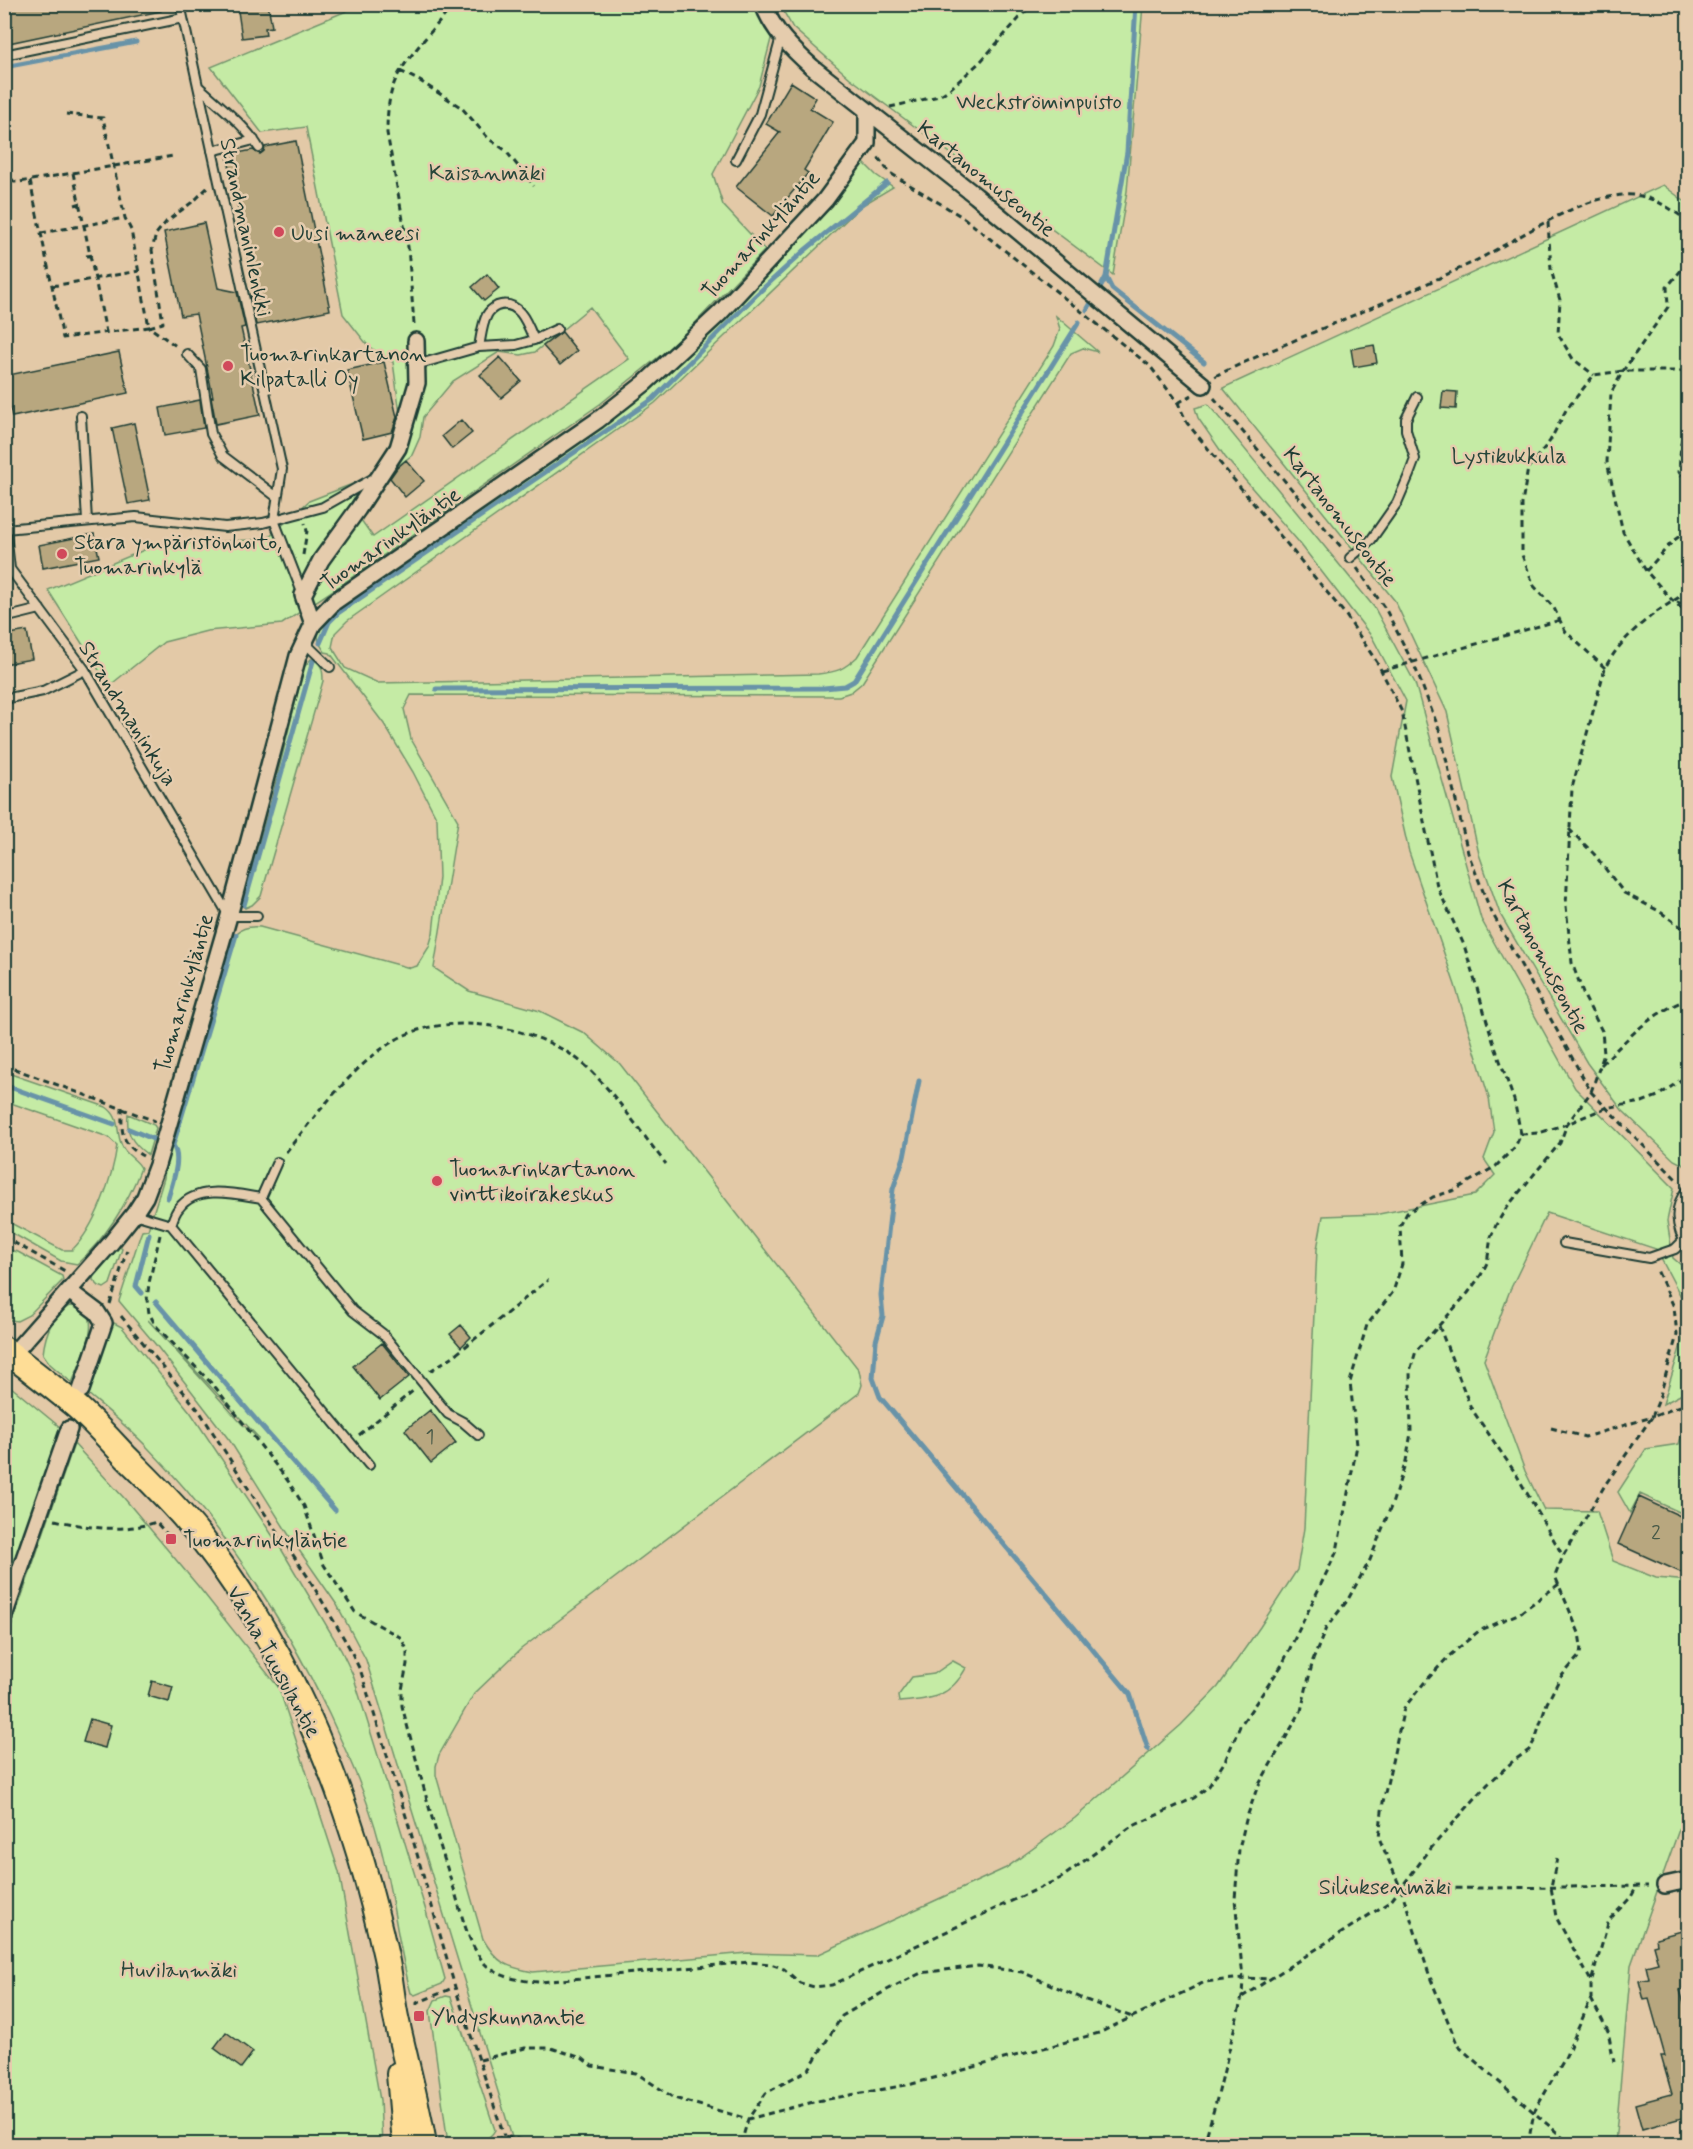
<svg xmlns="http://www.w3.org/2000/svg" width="1693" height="2149" font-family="Mynerve,sans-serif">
  <rect width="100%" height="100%" fill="#e3c9a7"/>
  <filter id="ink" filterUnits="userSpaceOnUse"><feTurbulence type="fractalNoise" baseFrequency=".0167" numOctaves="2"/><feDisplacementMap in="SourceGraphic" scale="12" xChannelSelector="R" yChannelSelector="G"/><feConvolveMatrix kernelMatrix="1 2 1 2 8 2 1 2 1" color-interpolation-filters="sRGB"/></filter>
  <g filter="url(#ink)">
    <path fill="#c5eba5" stroke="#72946c" stroke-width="1.5" fill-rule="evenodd" d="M361,5H754L764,26L772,35L759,86L713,174L723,205L765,250L677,342L600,404L338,587L282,624L207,631L164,642L109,686L48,590L156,545L267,539L309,501L368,478L393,450L402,429L393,362L369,347L343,314L306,127L262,133L211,67ZM590,307L629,359L373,537L361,520L385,476L412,455L420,437L423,417L453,381L499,352L521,355L535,352Z
      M780,5H1143L1127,191L1113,275L850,78L793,28Z
      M863,162L876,175L893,187L861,206L655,403L347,621L335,633L332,647L345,668L378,683L818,674C837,672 843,670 857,657L1054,346L1060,329L1056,316L1098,352L1083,348L1071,353L862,683L851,692L839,696L411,695L404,709L411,739L458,821L434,968L469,991L540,1011L584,1033L620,1064L859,1370L862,1385L859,1393L521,1649L474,1694L439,1755L436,1766V1775L483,1939C497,1963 506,1967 533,1972L748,1953L817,1955L1006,1868L1075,1818L1181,1725L1218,1687L1260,1627L1297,1570L1304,1528L1317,1249L1323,1216L1379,1214L1475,1195L1495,1175L1484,1159L1494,1132L1489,1098L1455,985L1409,852L1392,777L1406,701L1372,637L1298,541L1225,457L1198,418L1195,408L1208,404L1374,607L1415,683L1481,919L1575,1088L1674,1188L1667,1221L1673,1258L1688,1271V1310L1656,1249L1547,1213L1510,1290L1484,1360L1525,1471L1544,1510L1597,1511L1613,1561L1656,1578L1688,1581V1804L1631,1965L1615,2144H514L366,1660L337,1605L292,1540L230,1441L156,1345L119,1301L140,1236L142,1231L148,1230L164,1178L167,1151L232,939C239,928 248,926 260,927L410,968L417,966L429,947L433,933L439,877L437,819L413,772L384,724L330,653L325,652C321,646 316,640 319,632C328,611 363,592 381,579C461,520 544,465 625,409L647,391L778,260L839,196ZM148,1320L258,1437V1438L242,1424Z
      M1663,185L1688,204V1167L1674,1160L1622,1110L1587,1063L1500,914L1479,854L1447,712L1395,601L1223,388Z
      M311,659C322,661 323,671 323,681L261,896L252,905L245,908L243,906L242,902L271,801L304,667Z
      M5,1072L106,1107C122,1118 115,1131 122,1146C126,1156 137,1159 141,1168C128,1203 105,1239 77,1264L61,1261L5,1229V1220L62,1250H72C95,1228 113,1177 117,1145L108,1137L5,1101Z
      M128,1114L154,1125L156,1128L148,1155C132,1143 126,1134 128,1114Z
      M119,1246L122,1249L110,1284L104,1288L99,1286L93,1280L94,1273Z
      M5,1249L18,1252L62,1276L63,1280L29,1315L17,1321L5,1319Z
      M69,1306C111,1306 80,1362 72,1383L50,1364L43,1354C45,1335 51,1316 69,1306Z
      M1688,1322V1391L1663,1404Z
      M114,1323L122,1327L191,1413L280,1547L341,1650L353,1675L426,1911L445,1979L442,1984L415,1995L411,1993C397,1943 393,1891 379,1841C368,1798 348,1755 329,1714C283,1618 223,1525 148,1448C129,1428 108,1411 87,1393L111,1325Z
      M5,1382L61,1428L5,1590Z
      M1687,1417H1688V1516L1640,1494L1630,1513L1618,1492L1646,1449L1679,1444Z
      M74,1444L124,1498L198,1586L279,1688L339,1872L380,2100L382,2144H5V1645Z
      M953,1661L966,1668C950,1698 931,1699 899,1702L898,1696L912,1677L934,1674Z
      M446,1996L451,1997L495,2130C487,2145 463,2145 448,2144L430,2011L435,2000Z"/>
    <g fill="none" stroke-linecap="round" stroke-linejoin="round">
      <path stroke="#6893a8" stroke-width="5" d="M4,67L136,42
        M1106,277L1112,289L1204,362
        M1099,290L1106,277L1127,152L1136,4
        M1087,310L1091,303
        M320,643L329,622L338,613L653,399L755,296L804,251L887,183
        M436,689L824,688L845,686L854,681L1079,322
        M244,905L313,661
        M919,1081L904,1157L893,1189L881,1295L883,1316L876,1341L873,1378L880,1397L1130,1694L1148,1749
        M4,1085L114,1124
        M129,1129L153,1139
        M173,1145L236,935
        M168,1198C172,1183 183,1157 172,1144
        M142,1293L136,1286L149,1234
        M156,1302L263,1428L335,1510"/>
    </g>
    <path fill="#b8a77f" stroke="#1f3d34" stroke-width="1.5" d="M4,4H160L161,11L4,44Z
      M237,4H268L272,27L265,28L266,35L242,38Z
      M791,82L816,98L810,108L833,122L804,170L808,173L773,216L736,187L780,132L766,124Z
      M296,141L330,310L256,325L250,296L256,297L227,155L253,150L260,154L264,151L265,147Z
      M204,223L218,288L237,292L245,327L241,328L260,415L216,424L211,397H213L196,314L181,316L164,232Z
      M487,274L499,289L484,301L472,287Z
      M562,332L577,351L560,365L543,346Z
      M1374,345L1377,363L1354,367L1351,349Z
      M119,352L128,393L12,417L4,376Z
      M500,357L521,381L501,398L480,375Z
      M384,362L397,417L392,432L363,439L347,370Z
      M1443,391L1457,392L1456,409L1441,408Z
      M200,400L204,428L165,435L160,408Z
      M461,420L472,433L452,449L442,436Z
      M134,423L150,500L128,504L112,428Z
      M406,460L424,481L405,497L390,478L397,468Z
      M94,534L99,557L43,568L39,545Z
      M27,631L32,659L4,664V635Z
      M461,1325L471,1337L461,1347L450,1334Z
      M382,1343L409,1377L380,1400L353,1366Z
      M430,1410L456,1443L431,1463L405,1430Z
      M1639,1497L1689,1520V1576L1618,1544Z
      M152,1681L173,1687L169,1702L148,1696Z
      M90,1719L111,1725L105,1748L83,1742Z
      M1689,1929V1988L1680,1990L1689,2021V2116L1642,2129L1635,2104L1672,2094L1661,2056H1665L1649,1999L1644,2000L1639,1981L1649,1979L1646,1966L1658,1963L1653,1945L1657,1944L1656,1938Z
      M226,2032L253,2052L241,2068L214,2048Z"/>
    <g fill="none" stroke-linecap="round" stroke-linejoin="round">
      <g stroke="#1f3d34" stroke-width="12">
        <path id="service" d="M180,4L282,469L274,520L303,595
          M4,55L183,18
          M199,87C219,105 245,125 259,148
          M212,151L254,140
          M736,160L760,114L781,37
          M479,347C481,337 482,324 487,315C489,311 493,308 497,306C519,298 528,325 534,340
          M187,354L201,369L211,434L223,456L277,497
          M416,365L479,347L516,345L534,340L557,329
          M81,416L87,521
          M4,516L10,569L85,670L229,916H257
          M5,529L136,517L225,527L263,523L323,507L374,478
          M1350,558L1371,540L1397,503L1409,475L1415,459L1406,430V419L1417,397
          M4,618L40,609
          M304,642L330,667
          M4,699L43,691L85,670
          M1688,1189C1673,1205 1675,1228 1688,1246
          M261,1198L277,1162
          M134,1214L171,1225L369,1465
          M171,1225C173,1219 175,1212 179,1208C197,1184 236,1194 261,1198L353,1311L383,1334L448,1414L463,1422L478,1435
          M1564,1243L1649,1258L1675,1249L1684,1240"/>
      </g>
      <g stroke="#1f3d34" stroke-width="20">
        <path id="minor" d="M763,4C773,31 792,49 812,67L976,196L1203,385
          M313,624L303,595L321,560L358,509L398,448L417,383L416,341
          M69,1291L97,1312L104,1323L81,1390
          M12,1355L110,1244L134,1214L145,1197L157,1165L229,916L298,656L313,624L334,602L598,420L645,383L720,313L825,200L867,143V111
          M4,1616L69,1429
          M1665,1885L1688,1880"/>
      </g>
      <g stroke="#1f3d34" stroke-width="28">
        <path id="primary" d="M4,1349C28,1368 53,1387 77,1407C94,1422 110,1440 126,1457C151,1482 177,1507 199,1535C296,1658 353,1806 386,1957C391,1979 392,2001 397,2022C406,2063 417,2103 424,2144
          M399,2074L405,2144"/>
      </g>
      <path stroke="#1f3d34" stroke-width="3" stroke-dasharray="6 4.5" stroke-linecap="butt" d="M400,71L420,81L462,108L489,139L505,150L534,186
        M890,107L939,96L951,88L981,61L1032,4
        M66,114L103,118L125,218L131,230L149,327L163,323L152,250L156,234L167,221L195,200L208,187
        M73,173L106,332
        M12,179L14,182H20L173,156
        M30,181L63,338L149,327L176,346
        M75,205L84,202
        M1548,222L1551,270L1560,300L1558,334L1573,359L1594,375
        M41,233L125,218
        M86,256L95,255
        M1688,262L1667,287L1668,307L1623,371L1611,393L1607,462L1623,532L1646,571L1673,601L1688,614
        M52,286L139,271
        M414,324L408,247L387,133C387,111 389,88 401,70C416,47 437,26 454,4
        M1215,376C1297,337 1383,305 1465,266C1512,244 1572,199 1623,195C1649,193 1668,207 1688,221
        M1214,398L1342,548
        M1178,403L1192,395
        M1688,419L1681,443L1679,472L1688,487
        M303,555L307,531L305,523
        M1357,568L1386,610L1415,667L1440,732L1468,853L1490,909L1591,1092L1679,1182
        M1646,571L1673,541L1688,530
        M1677,602L1688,606
        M1605,668L1565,631L1554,608L1534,586L1522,555V504L1528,468L1550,441L1566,410L1594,375L1623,371H1688
        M1382,671L1560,620
        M1569,829L1594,854L1624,893L1659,911L1688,932
        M4,1065L155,1121
        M1601,1065C1630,1036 1650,1014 1688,999
        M122,1107C122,1132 119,1142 143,1156
        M1521,1134L1539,1133L1567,1124L1605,1108L1642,1102L1658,1096L1688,1075
        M286,1152C316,1115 362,1054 405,1035C439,1020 483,1022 517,1031C544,1039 572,1051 592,1072C619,1099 642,1134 666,1164
        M160,1235L149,1283L147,1300L149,1313L156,1326L216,1388L288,1481L304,1506L324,1565L355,1612L400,1637L407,1649V1664L402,1690V1706C419,1769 434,1831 455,1892C462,1916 468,1944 485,1964C499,1978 522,1981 540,1982L750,1962L771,1964L784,1969L800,1983L814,1987L832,1985L1061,1878L1129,1828L1194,1798L1209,1786L1225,1761L1240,1726L1282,1665L1337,1551L1357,1445L1350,1382L1367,1325L1393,1292L1402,1264L1400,1226L1407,1213L1433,1197L1455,1190L1496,1166L1515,1147L1521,1134L1514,1100L1493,1041L1464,945L1437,886L1402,712L1378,664L1345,614L1187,423L1178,403L1150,366L964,218L890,173L876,155
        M4,1237L65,1271
        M110,1304L127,1250
        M121,1316L200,1412L253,1496L308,1577L349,1647L361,1672L409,1826L455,1987L504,2136
        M1439,1326L1471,1408L1516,1474L1563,1556
        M430,1371L455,1355L548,1280
        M1551,1428L1585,1437L1652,1417L1659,1399L1677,1335L1674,1307L1657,1270
        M359,1435L414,1390
        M55,1520C88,1528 123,1533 156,1522L171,1539
        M1559,1584L1520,1613L1480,1630L1449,1656L1424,1683L1404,1708L1383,1802L1379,1838L1401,1889L1430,1977L1458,2046L1570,2144
        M1403,1889L1648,1886
        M1592,1979L1609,1920L1631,1897L1637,1886
        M1242,1997L1391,1901L1432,1847L1488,1784L1512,1762L1529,1750L1535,1740L1547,1703L1560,1678L1580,1655L1581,1646L1579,1633L1555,1576L1563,1556L1605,1485L1652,1417L1688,1403
        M1591,1999L1608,2031L1614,2062
        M417,2005V2003L455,1987
        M480,2060L525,2048H551L582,2058L592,2066L636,2073L674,2098L748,2119L817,2101L912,2084L1099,2033L1205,1982L1243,1978L1270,1979
        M486,2144L504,2136L538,2144
        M741,2144L748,2119L766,2093L809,2069L842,2016L887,1990L921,1973L978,1966L1022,1972L1086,2000L1132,2017
        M1204,2144L1218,2095L1242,1997L1243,1978L1235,1899L1239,1849L1246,1820L1257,1788L1301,1711L1313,1660L1326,1628L1347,1601L1370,1560L1392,1504L1406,1461L1411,1433L1410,1371L1416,1351L1468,1293L1481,1275L1487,1263L1491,1237L1496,1225L1507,1207L1560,1143L1567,1124L1591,1092L1604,1054L1602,1031L1585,998L1572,963L1566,906L1572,788L1605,668C1623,634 1655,611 1688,592
        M1528,2144L1534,2112L1565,2058L1591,1999V1981L1556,1917L1551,1887L1557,1858
        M1665,2144L1688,2138"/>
      <use href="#service" stroke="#e5ccad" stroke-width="8"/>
      <use href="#minor" stroke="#e5ccad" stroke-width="15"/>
      <use href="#primary" stroke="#fedd96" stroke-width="24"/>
    </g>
  </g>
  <g fill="#d1495b" stroke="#e5ccad" stroke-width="2">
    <circle cx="279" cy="232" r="6"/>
    <circle cx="228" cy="366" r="6"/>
    <circle cx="62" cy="554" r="6"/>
    <circle cx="437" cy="1181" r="6"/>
    <rect x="165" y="1533" width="12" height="12" rx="3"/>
    <rect x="413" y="2010" width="12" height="12" rx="3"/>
  </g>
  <g text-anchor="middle" stroke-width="5" stroke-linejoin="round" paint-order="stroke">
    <g font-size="20" fill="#455847">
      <text x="430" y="1443">1</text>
      <text x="1656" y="1539">2</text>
    </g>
    <g font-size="22" fill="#27463a" stroke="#e5ccad">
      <text x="1039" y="109">Weckströminpuisto</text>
      <text x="487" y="180">Kaisanmäki</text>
      <text x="1509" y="463">Lystikukkula</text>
      <text x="1385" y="1894">Siliuksenmäki</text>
      <text x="179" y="1977">Huvilanmäki</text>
    </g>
    <g font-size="22" fill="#1f3d34" stroke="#e5ccad">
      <text transform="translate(987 178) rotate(39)" y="8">Kartanomuseontie</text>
      <text transform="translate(247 227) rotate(78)" y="8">Strandmaninlenkki</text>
      <text transform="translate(760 234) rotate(-48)" y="8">Tuomarinkyläntie</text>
      <text transform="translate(1341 516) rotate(52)" y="8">Kartanomuseontie</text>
      <text transform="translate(390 538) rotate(-35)" y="8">Tuomarinkyläntie</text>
      <text transform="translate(129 713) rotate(58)" y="8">Strandmaninkuja</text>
      <text transform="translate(1544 956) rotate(62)" y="8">Kartanomuseontie</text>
      <text transform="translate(183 993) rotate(-74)" y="8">Tuomarinkyläntie</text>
      <text transform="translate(275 1661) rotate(61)" y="8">Vanha Tuusulantie</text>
    </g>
    <g font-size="22" fill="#1f3d34" stroke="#e5ccad" text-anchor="start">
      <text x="291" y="240">Uusi maneesi</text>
      <text x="240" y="361">Tuomarinkartanon<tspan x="240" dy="25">Kilpatalli Oy</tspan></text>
      <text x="74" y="549">Stara ympäristönhoito,<tspan x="74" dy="25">Tuomarinkylä</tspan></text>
      <text x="449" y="1176">Tuomarinkartanon<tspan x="449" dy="25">vinttikoirakeskus</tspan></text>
      <text x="183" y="1547">Tuomarinkyläntie</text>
      <text x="431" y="2024">Yhdyskunnantie</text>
    </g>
  </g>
  <rect width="1693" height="2149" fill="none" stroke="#e5ccad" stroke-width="24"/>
  <rect x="12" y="12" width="1669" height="2125" fill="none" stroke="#1f3d34" stroke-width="2" filter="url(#ink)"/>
</svg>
